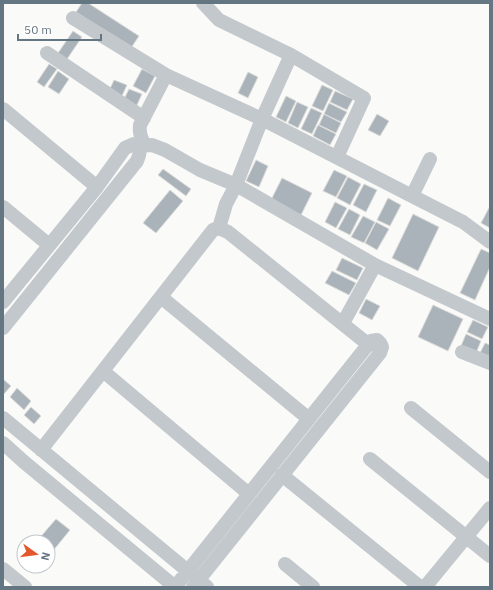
<svg xmlns="http://www.w3.org/2000/svg" width="493" height="590" font-family="'IBM Plex Sans',sans-serif">
  <rect width="100%" height="100%" fill="#fafaf8"/>
  <path fill="#aab3b9" stroke="#dcdcda" d="M82,3H88L139,36L131,48L76,12Z
    M73,31L82,37L65,62L56,56Z
    M49,64L57,69L44,87L37,82Z
    M142,69L155,76L146,93L133,86Z
    M58,71L69,79L59,94L48,87Z
    M248,72L258,77L248,98L238,93Z
    M114,80L127,85L121,98L108,93Z
    M322,85L333,90L323,111L312,106Z
    M129,89L142,94L136,107L123,101Z
    M335,91L353,99L347,110L330,102Z
    M286,96L296,101L286,122L276,117Z
    M297,102L308,107L298,128L288,123Z
    M329,103L347,112L341,122L324,114Z
    M311,108L322,113L312,134L301,129Z
    M324,114L341,123L336,133L319,125Z
    M377,114L389,121L380,136L368,130Z
    M318,125L336,134L330,145L313,136Z
    M256,160L268,166L259,187L246,181Z
    M163,169L191,189L186,196L158,175Z
    M334,170L347,176L336,197L323,191Z
    M348,177L361,184L350,205L337,198Z
    M282,178L312,193L300,217L270,202Z
    M364,184L377,190L366,212L353,205Z
    M170,190L183,201L156,233L143,223Z
    M388,198L401,205L390,226L377,220Z
    M335,202L347,208L336,228L325,222Z
    M490,206V228L481,223Z
    M349,209L360,215L350,235L338,229Z
    M413,214L439,227L418,271L392,258Z
    M363,216L375,222L364,243L351,237Z
    M376,222L389,229L377,250L365,243Z
    M481,249L490,253V267L475,300L460,293Z
    M342,258L363,268L357,280L336,270Z
    M332,271L356,283L349,295L325,283Z
    M366,299L380,306L372,320L359,313Z
    M433,305L463,319L448,351L418,337Z
    M473,320L488,327L482,339L467,332Z
    M466,334L481,341L476,353L461,346Z
    M485,343L490,345V360L479,355Z
    M3,379L11,386L3,395Z
    M17,388L31,401L24,410L10,397Z
    M31,407L41,416L34,424L24,415Z
    M56,519L70,530L48,557V542H36Z"/>
  <g fill="none" stroke-linecap="round" stroke-linejoin="round">
    <path stroke="#c3c8cc" stroke-width="14" d="M203,3L219,20L291,55L364,98L337,157
      M73,18L166,75
      M47,53L144,118
      M3,109L97,187
      M144,144C141,137 139,133 140,125L166,75L262,119L412,196L463,222L490,242
      M138,146L152,145L165,150L200,170L236,185L375,265L490,319
      M412,196L430,159
      M3,207L49,245
      M219,228L226,204L236,185L262,119L291,55
      M161,297L309,419
      M3,302L97,187L125,148L134,144C142,147 140,154 137,161L3,328
      M343,323L375,265
      M462,352L490,363
      M103,371L249,494
      M411,408L490,472
      M3,418L207,587
      M3,443L24,462L175,587
      M41,450L213,230L219,228L228,232L369,345
      M370,459L490,556
      M282,475L420,587
      M285,564L313,587
      M3,569L25,587
      M175,587L371,341L377,340L380,343L382,347L380,353L193,587
      M425,587L490,508"/>
  </g>
  <rect width="493" height="590" fill="none" stroke="#657683" stroke-width="8"/>
  <g transform="translate(36 554) rotate(104)"><circle r="19" fill="#ffffff" stroke="#c1c8cd"/>
  <path d="M0-3L7 15L0 10L-7 15Z" fill="#e4572e"/>
  <text y="-6" font-size="11" font-weight="bold" text-anchor="middle" fill="#657683">N</text>
  </g>
  <path d="M18 34v6h83v-6" fill="none" stroke="#657683" stroke-width="2"/>
  <text x="24" y="34" font-size="12" fill="#657683" stroke="#ffffff" stroke-width="3" paint-order="stroke">50 m</text>
</svg>
